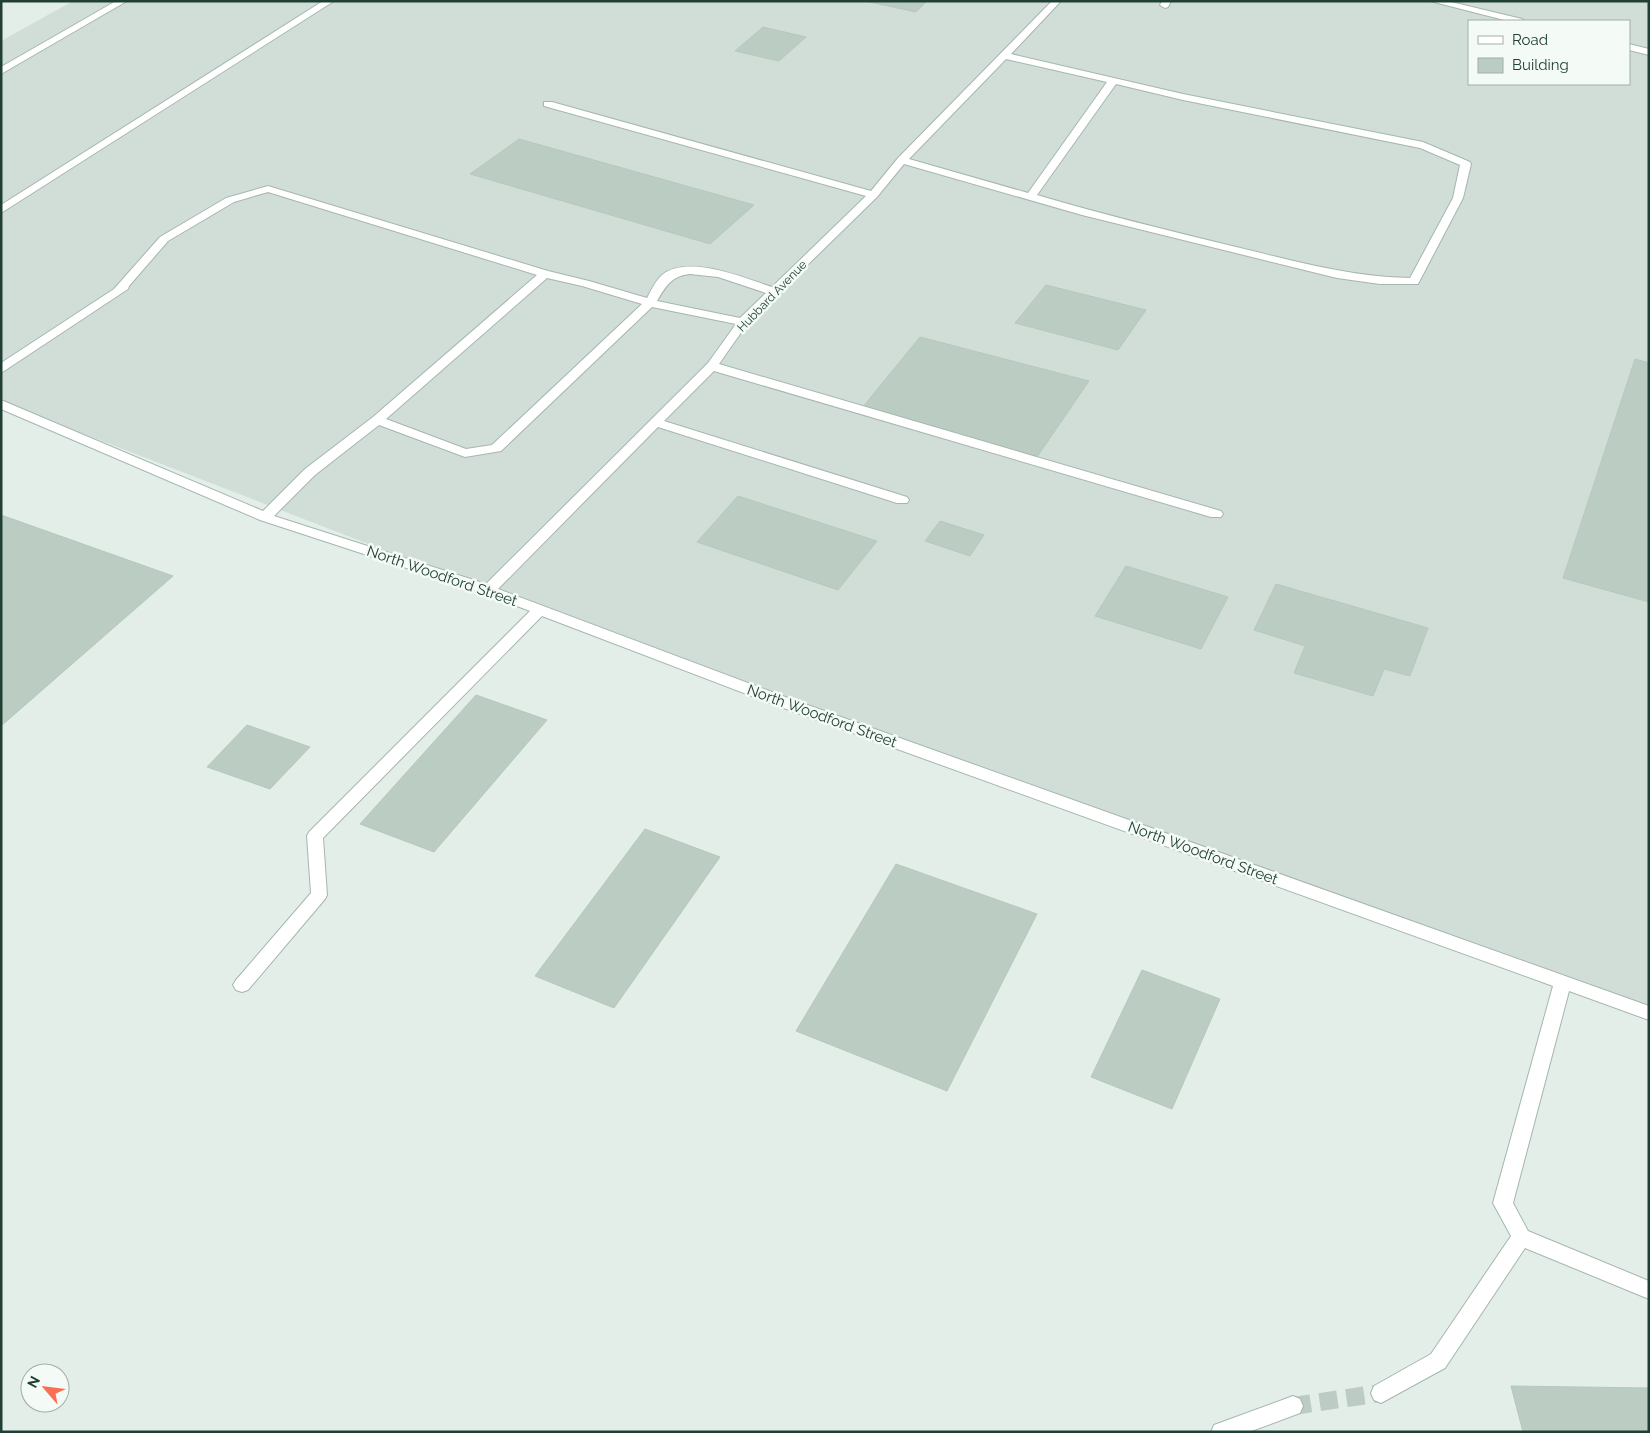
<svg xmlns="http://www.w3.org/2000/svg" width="1650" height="1433" font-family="Raleway,sans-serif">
  <rect width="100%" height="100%" fill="#e3eee8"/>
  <path fill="#d1ded7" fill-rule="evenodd" d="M73,1H1649V1013L539,610L1,402V41ZM1469,21H1629V84H1469Z"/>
  <path fill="#bbccc3" stroke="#b5c8be" d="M865,1H927L916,12Z
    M763,27L806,37L779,61L735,51Z
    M519,139L754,205L710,244L470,174Z
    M1046,285L1146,310L1118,350L1015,323Z
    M920,337L1089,381L1037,457L862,408Z
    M1635,359L1649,363V602L1563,578Z
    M738,496L877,541L838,590L697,542Z
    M1,515L173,576L1,726Z
    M940,521L984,535L970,556L925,541Z
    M1126,566L1228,597L1201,649L1095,616Z
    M1276,584L1428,628L1410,676L1384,669L1373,696L1294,673L1305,646L1254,630Z
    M476,695L547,720L434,852L360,824Z
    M247,725L310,747L270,789L207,767Z
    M645,829L720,857L614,1008L535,976Z
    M896,864L1037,914L947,1091L796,1031Z
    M1142,970L1220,999L1172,1109L1091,1077Z
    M1511,1386L1649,1388V1432H1523Z"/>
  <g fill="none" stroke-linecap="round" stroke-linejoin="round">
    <path stroke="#bccbc4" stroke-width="18" stroke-dasharray="18 9" stroke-linecap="butt" d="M1293,1406L1381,1393"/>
    <g stroke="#a5b6af" stroke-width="2">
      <path id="minor" d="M116,1H127L1,74V67Z
        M323,1H334L1,213V205Z
        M1052,1H1061L1011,54L1183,94L1423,142L1470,162L1471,164L1463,198L1418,284H1380L1337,278L1082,215L904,164L877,197L747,324L719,364L1221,511L1223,514L1221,517H1211L714,371L664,421L907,497L909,500L907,503H897L658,427L498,589L788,698L1649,1006V1020L1569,991L1513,1203L1528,1231L1649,1281V1299L1525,1248L1445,1368L1381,1403L1374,1400L1371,1393L1374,1386L1431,1354L1511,1236L1493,1203L1553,986L778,706L542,616L323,838L327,895L325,899L248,990L242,992L236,990L233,985L236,980L311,893L307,836L309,832L530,611L483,593L260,520L1,409V400L263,511L305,469L373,417L537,275L268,192L234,202L168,241L129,286L128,289L1,373V363L114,289L160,237L226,198L268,186L548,271L589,281L647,298C651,291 655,281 662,275C688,254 744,278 772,287L866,196L544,106V102H552L871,191L898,158ZM1006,59L1107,82L1028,193L909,159ZM1116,84L1183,100L1420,148L1460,165L1453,198L1410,278C1349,277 1291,260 1232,246C1166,230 1101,214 1037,195ZM690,274L718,277L766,293L740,318L657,301C666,286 671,276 690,274ZM547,278L582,286L642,304L492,445L466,449L386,419ZM652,307L736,324L708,363L486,584L274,516L315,475L379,425L465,457L501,451Z
        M1162,1H1171L1168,7L1165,8L1160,5Z
        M1430,1H1447L1522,19L1524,21H1508Z
        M1629,44L1649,49V55L1629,50Z
        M1293,1396L1300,1399L1303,1406L1300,1413L1249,1432H1211L1214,1425Z"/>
    </g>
    <use href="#minor" fill="#fff" fill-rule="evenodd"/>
  </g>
  <g text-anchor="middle" stroke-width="5" stroke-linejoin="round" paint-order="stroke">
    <g font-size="12" fill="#214035" stroke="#f4faf6">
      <text transform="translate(772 296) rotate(-46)" y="4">Hubbard Avenue</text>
    </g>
    <g font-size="15" fill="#214035" stroke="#f4faf6">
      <text transform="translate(442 576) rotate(19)" y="5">North Woodford Street</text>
      <text transform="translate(822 716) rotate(20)" y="5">North Woodford Street</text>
      <text transform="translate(1203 853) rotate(20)" y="5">North Woodford Street</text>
    </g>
  </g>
  <rect width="1650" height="1433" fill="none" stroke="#214035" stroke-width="5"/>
  <rect x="1468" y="20" width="162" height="65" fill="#f4faf6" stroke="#a0b0a9"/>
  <rect x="1478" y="36" width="25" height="8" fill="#ffffff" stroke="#a0b0a9"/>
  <text x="1512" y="45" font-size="15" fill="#214035">Road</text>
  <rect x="1478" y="58" width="25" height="15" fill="#bbccc3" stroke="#a0b0a9"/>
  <text x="1512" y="70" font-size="15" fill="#214035">Building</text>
  <g transform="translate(45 1388) rotate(298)"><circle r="24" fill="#f4faf6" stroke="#a0b0a9"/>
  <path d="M0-4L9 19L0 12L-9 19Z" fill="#fa6f54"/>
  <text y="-8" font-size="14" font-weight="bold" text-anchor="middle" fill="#214035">N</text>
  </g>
</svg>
